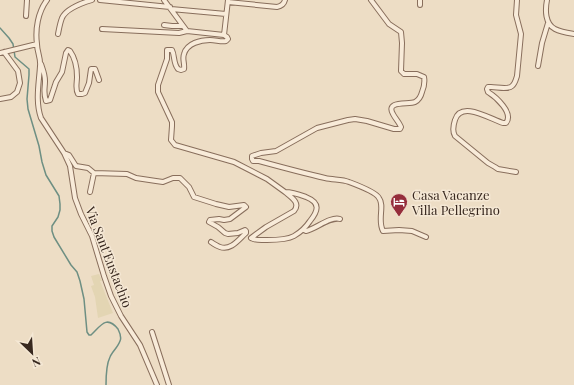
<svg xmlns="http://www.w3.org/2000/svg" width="574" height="385" font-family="'Playfair Display',serif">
  <rect width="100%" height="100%" fill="#edddc5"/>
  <path fill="#e3d5b3" d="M99,274L102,281H100L113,313L98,318L95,297L91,286L94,285L91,276Z"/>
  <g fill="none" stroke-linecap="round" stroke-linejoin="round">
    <path stroke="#6e8f83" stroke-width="1.5" d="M0,28L9,38L13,44L15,57L29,69V75L27,99L28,109L39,146L42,162L46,175L59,196L60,204V210L58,217L52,226V231L54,237L71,265L77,272L80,281L84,299L87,332L89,335H91C100,327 106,314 118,329C120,333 122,337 120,341C118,347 112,352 110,357C106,365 106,376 106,385"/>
    <g stroke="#886e5c" stroke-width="6">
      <path id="minor" d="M47,0C38,12 35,29 37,44C37,52 41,58 40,66C39,83 35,101 41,118L64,153L70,166L75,198L81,214L92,236L104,276L111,296L121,316L140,345L157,385
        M100,0L170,7
        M164,0L187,31L224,35L228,0
        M371,0L389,24L401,32L402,43L401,71L404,74H417L424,77C425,82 424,87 422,92C421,96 419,100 415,102C409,105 385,100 393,114C395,118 398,121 400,125L401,127L400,129H394L367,121L355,119L348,120L317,128L276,151L261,153L252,156V159L253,161H259C281,167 303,173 325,178C333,180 342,179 349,182C357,185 376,192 379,198C385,206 377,220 383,231L399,230L412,231L426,237
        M547,0C545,10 545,24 555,29C561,32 568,33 574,34
        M228,2L277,7C282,6 284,4 285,0
        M420,5V0
        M171,9L226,14
        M26,16L27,0
        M164,25L172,26H183
        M102,29L179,33L187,31
        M58,34C59,29 60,23 62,18C66,9 82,3 92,0
        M224,35L227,37L228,39L226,41C221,42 216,40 210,40C201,40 187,43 184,54C182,59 185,64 184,69L181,70L178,69C173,63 175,56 172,50H167V59L158,85V92L172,122V126L171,140L175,145L234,162L267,179L285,192C293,192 298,194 306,197C321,203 318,211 310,221C306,227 301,232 294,236C287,240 275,240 267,240C261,240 256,241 251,238
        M0,53L37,44
        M41,64C43,70 45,74 45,81C45,89 43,92 46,101L50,100L56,82L62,72L66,53L68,50L70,51C75,58 77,68 77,77C77,83 75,89 78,94H82L85,93L89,83L91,69H95L99,80
        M538,66L542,43L548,23
        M0,99L11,97L17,92L20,83L18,71L4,52
        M64,153L69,155L76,166L88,168L94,173L127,174L136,178L156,181L163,182L173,178H180L189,187L194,197L216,204L229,207L244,205L246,207L230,219L224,220L219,219L210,220L209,222L218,227L225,233L228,234L238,233L245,230L246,231V233C239,239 231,251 220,247C217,246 214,244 211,242
        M516,172L498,169L495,167L488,163L455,136C452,131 453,126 455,120C461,100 490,119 503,123H506C514,113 496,97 488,92L487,89L488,87H491C497,87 508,90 512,86C515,84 516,79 517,76L521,34L516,15L517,0
        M90,192L94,173
        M304,230L306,231C316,229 330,216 340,219
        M251,238L266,227L294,211C301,203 291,197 285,192
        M152,332L169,385"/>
    </g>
    <use href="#minor" stroke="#f8ebd9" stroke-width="4"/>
  </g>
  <defs>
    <g id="hotel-pin" transform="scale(0.9)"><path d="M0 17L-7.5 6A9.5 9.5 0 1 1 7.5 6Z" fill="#952d3b" stroke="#f5e8d5"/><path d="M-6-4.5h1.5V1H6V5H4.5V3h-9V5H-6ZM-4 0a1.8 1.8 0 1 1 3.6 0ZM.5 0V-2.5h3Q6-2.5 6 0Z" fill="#fff"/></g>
  </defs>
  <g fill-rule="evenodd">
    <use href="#hotel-pin" x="399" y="202"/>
  </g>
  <g text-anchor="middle" stroke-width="3" stroke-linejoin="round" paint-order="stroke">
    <g font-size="13" fill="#38281f" stroke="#f5e8d5" text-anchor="start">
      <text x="412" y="200">Casa Vacanze<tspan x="412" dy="15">Villa Pellegrino</tspan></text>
    </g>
    <g font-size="13" fill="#38281f" stroke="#f5e8d5">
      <text transform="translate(109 257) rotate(69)" y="5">Via Sant'Eustachio</text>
    </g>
  </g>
  <g transform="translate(32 353) rotate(155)" stroke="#f5e8d5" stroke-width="3" paint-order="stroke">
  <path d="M0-3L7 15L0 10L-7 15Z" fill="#38281f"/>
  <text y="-6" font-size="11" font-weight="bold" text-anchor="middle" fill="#38281f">N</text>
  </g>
</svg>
